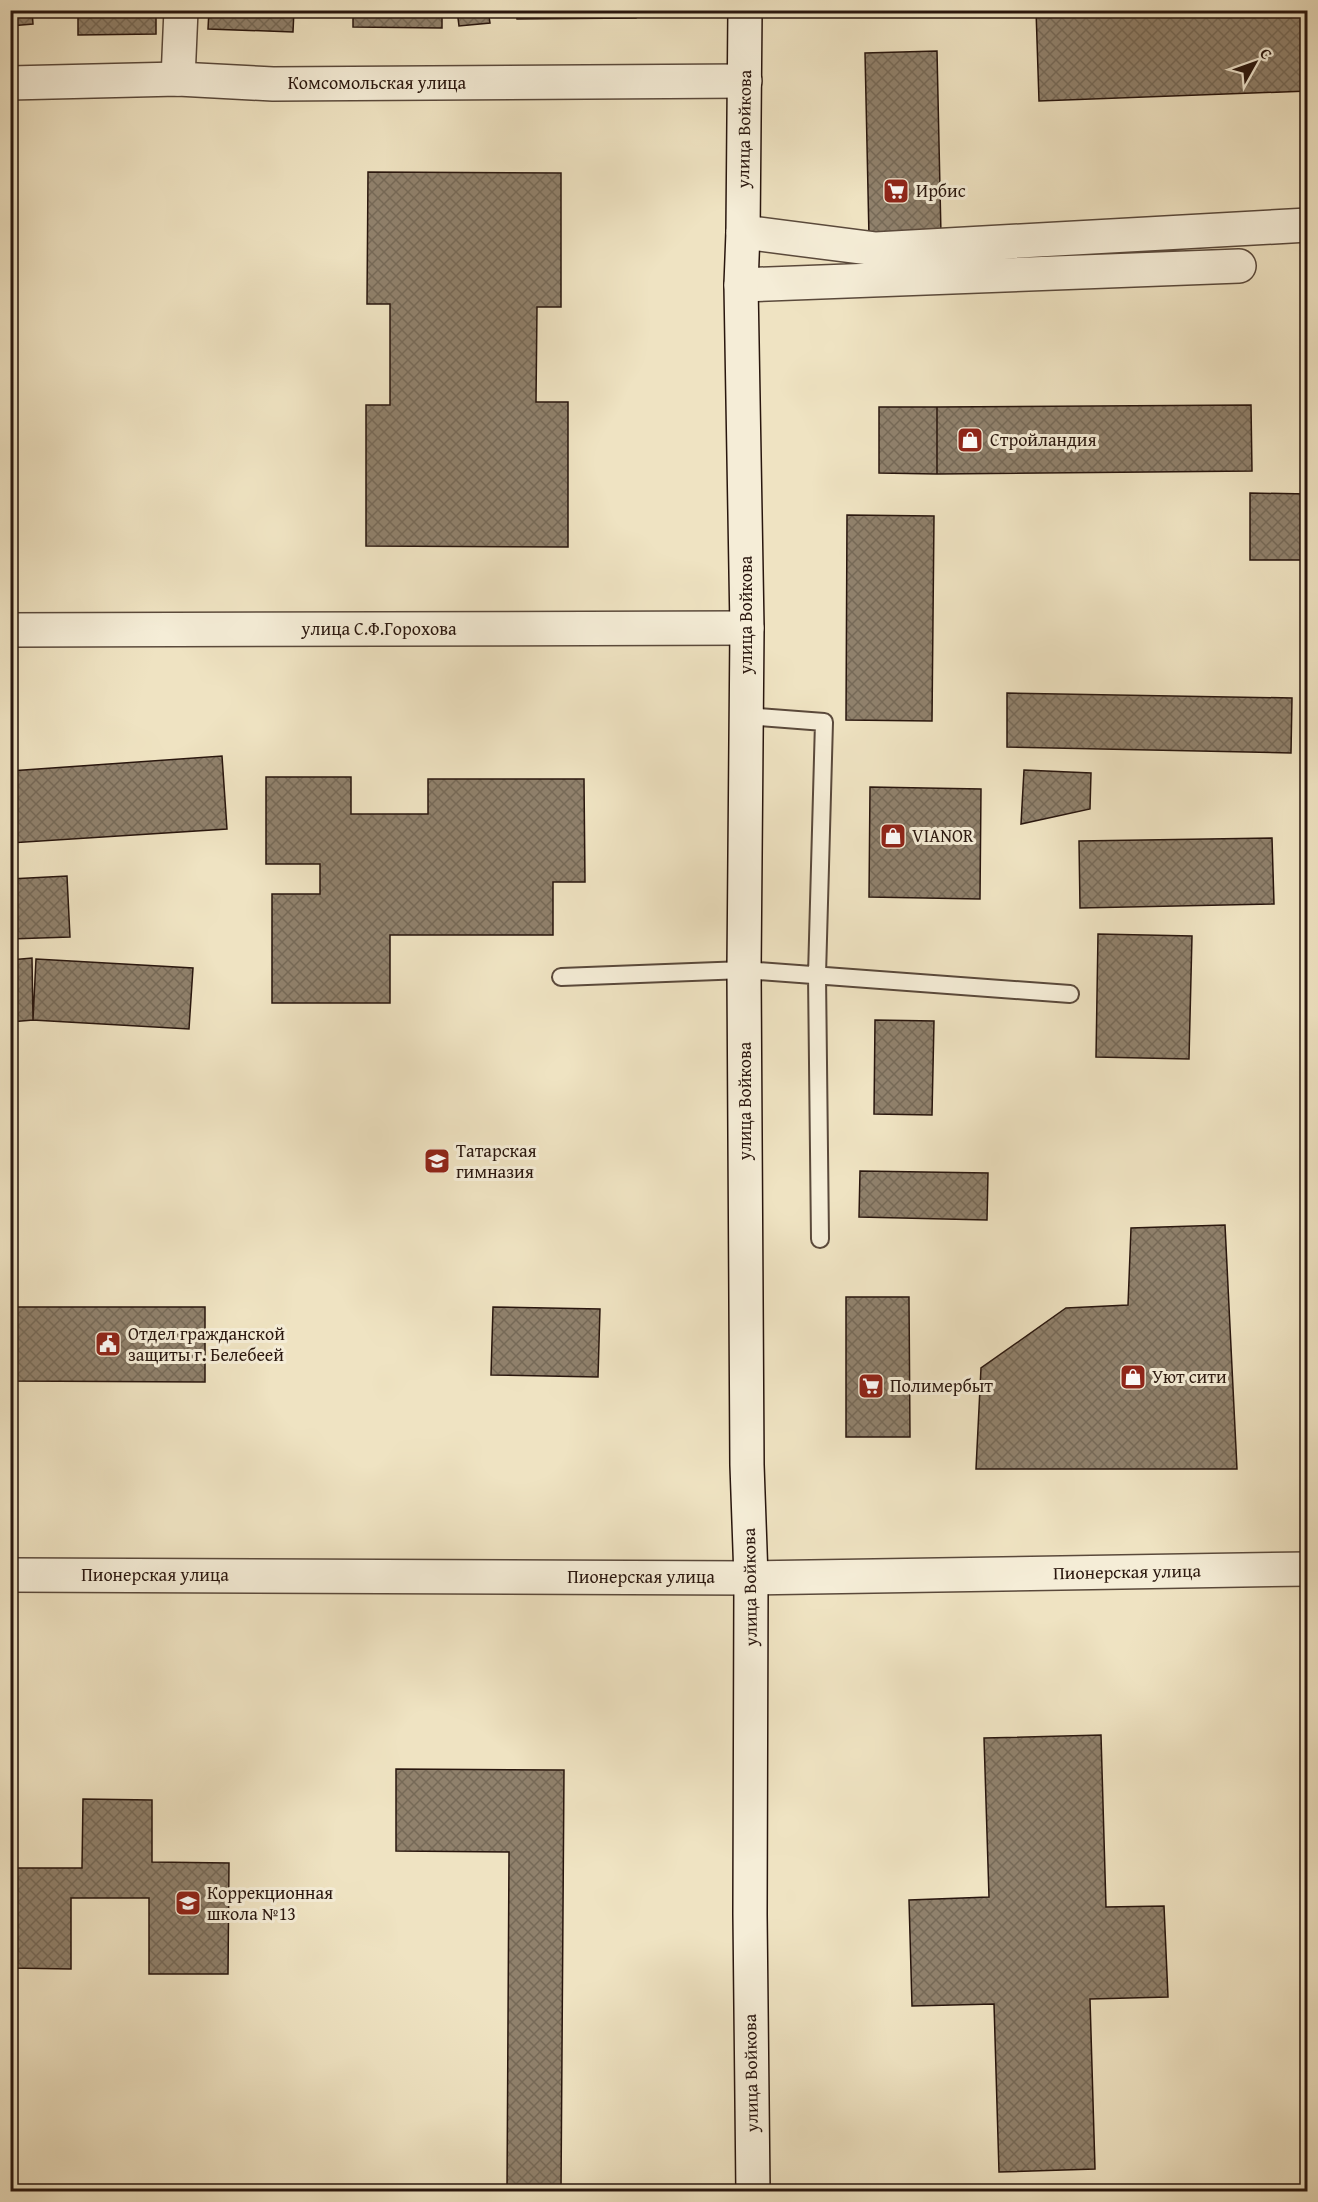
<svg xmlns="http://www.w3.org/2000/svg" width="1318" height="2202" font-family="'Gentium Book Plus',serif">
  <defs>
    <pattern id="building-cross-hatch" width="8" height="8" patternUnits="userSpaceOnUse" patternTransform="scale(1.5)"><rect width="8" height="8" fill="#90816c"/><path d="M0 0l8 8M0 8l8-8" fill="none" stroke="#766957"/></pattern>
  </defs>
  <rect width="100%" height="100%" fill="#efe3c2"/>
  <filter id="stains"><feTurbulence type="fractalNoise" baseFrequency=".00333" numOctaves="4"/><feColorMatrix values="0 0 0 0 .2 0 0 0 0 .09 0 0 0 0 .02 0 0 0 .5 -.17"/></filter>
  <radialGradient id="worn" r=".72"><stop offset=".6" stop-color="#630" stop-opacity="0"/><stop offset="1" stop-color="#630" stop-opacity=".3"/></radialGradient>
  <path fill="url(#building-cross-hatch)" stroke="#29160e" stroke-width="1.5" d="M10,10H32L33,24L10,26Z
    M78,10H156V34L78,35Z
    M209,10H294L293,32L208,29Z
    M353,10H442V28L353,27Z
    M457,10H488L490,23L459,26Z
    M516,10H636V18L517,19Z
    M1036,10H1308V91L1039,101Z
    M937,51L941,235L869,237L865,53Z
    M368,172L561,173V307H537L536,402H568V547L366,546V405H390V304H367Z
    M1251,405L1252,471L937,474V407Z
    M879,407H937V474L879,473Z
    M1250,493L1308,494V560H1250Z
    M847,515L934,516L932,721L846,720Z
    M1007,693L1292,698L1291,753L1007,747Z
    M222,756L227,829L10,843V771Z
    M1024,770L1091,773L1090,809L1021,824Z
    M266,777H351V814H428V779H584L585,882H553V935H390V1003H272V894H320V864H266Z
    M870,787L981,789L980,899L869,897Z
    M1272,838L1274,904L1080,908L1079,841Z
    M67,876L70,937L10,939V879Z
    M1098,934L1192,936L1189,1059L1096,1057Z
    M32,958L33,1020L10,1022V960Z
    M36,959L193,968L189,1029L33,1020Z
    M875,1020L934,1021L932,1115L874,1114Z
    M860,1171L988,1173L987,1220L859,1217Z
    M1225,1225L1237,1469H976L981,1368L1066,1308L1128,1305L1131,1228Z
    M846,1297H909L910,1437H846Z
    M10,1307H205V1382L10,1381Z
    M493,1307L600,1309L598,1377L491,1375Z
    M1101,1735L1106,1907L1164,1906L1168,1997L1090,1999L1095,2169L999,2172L994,2004L912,2006L909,1900L989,1897L984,1738Z
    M396,1769L564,1770L561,2192H507L509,1852L396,1851Z
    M83,1799L152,1800V1862L229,1863L228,1974H149V1898H71V1969L10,1968V1868H82Z"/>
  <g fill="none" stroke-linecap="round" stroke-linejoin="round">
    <g stroke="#5a493b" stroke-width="20">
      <path id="service" d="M746,716L824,722L817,975L820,1239
        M561,977L744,970L1070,994"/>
    </g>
    <g stroke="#5a493b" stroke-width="36">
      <path id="minor" d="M178,79L181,10
        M743,232L876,249L1308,225
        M741,285L1239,266
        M10,630L747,628
        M10,1575L751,1578L1308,1569"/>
    </g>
    <g stroke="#5a493b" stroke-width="36">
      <path id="tertiary" d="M10,83L178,79L273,84L745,81"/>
    </g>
    <g stroke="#29160e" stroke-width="36">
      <path id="secondary" d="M745,10L743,232L741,285L747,628L744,970L747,1465L751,1578L750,1914L753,2192"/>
    </g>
    <use href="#service" stroke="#f5edd7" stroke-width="16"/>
    <use href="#minor" stroke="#f5edd7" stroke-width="33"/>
    <use href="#tertiary" stroke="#f5edd7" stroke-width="33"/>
    <use href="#secondary" stroke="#f5edd7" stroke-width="33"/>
  </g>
  <defs>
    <g id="supermarket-square" transform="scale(1.35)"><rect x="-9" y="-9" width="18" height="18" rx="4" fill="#8f2418" stroke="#f5edd7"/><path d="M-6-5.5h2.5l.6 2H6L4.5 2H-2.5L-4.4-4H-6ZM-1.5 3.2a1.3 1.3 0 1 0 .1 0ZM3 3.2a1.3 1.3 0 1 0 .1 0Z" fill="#fff"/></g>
    <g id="shop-square" transform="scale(1.35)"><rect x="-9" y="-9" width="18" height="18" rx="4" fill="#8f2418" stroke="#f5edd7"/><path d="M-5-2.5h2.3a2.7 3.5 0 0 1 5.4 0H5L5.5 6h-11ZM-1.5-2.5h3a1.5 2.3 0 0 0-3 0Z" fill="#fff"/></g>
    <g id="school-square" transform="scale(1.35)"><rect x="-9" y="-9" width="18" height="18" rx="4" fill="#8f2418" stroke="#f5edd7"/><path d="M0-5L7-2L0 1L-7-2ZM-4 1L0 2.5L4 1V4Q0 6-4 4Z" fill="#fff"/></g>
    <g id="civic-square" transform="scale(1.35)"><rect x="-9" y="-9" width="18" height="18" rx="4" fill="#8f2418" stroke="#f5edd7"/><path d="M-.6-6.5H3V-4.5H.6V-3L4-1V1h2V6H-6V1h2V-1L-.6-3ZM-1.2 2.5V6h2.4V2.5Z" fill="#fff"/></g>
  </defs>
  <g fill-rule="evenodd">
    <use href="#supermarket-square" x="896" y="191"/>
    <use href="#shop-square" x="970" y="440"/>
    <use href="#shop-square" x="893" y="836"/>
    <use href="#school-square" x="437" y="1161"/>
    <use href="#civic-square" x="108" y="1344"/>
    <use href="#shop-square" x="1133" y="1377"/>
    <use href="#supermarket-square" x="871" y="1386"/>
    <use href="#school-square" x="188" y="1903"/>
  </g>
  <g text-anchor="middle" stroke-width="6" stroke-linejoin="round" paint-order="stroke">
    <g font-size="18" fill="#29160e" stroke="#f5edd7">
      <text x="377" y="89">Комсомольская улица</text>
      <text transform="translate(744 129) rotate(-89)" y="6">улица Войкова</text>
      <text transform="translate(746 615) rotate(-90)" y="6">улица Войкова</text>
      <text x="379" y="635">улица С.Ф.Горохова</text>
      <text transform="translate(745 1101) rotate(-90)" y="6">улица Войкова</text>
      <text transform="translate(1127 1572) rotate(-1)" y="6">Пионерская улица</text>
      <text x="155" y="1581">Пионерская улица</text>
      <text x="641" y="1583">Пионерская улица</text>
      <text transform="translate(750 1587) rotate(-91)" y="6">улица Войкова</text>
      <text transform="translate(751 2073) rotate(-91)" y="6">улица Войкова</text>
    </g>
    <g font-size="18" fill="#29160e" stroke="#f5edd7" text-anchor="start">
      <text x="916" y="197">Ирбис</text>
      <text x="990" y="446">Стройландия</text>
      <text x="912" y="842">VIANOR</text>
      <text x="456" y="1157">Татарская<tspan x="456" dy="21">гимназия</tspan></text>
      <text x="128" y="1340">Отдел гражданской<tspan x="128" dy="21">защиты г. Белебеей</tspan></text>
      <text x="1152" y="1383">Уют сити</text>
      <text x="890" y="1392">Полимербыт</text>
      <text x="207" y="1899">Коррекционная<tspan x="207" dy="21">школа №13</tspan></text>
    </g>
  </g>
  <rect width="1318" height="2202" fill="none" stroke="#efe3c2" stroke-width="36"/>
  <rect x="12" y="12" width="1294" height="2178" fill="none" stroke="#29160e" stroke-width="3"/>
  <rect x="18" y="18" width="1282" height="2166" fill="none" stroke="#29160e" stroke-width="1.5"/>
  <g transform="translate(1255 63) rotate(50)" stroke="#f5edd7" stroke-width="4.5" paint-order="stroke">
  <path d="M0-4.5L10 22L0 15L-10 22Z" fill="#29160e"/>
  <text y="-9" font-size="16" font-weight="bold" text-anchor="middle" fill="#29160e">С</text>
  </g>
  <rect width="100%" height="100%" filter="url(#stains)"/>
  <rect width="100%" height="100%" fill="url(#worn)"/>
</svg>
